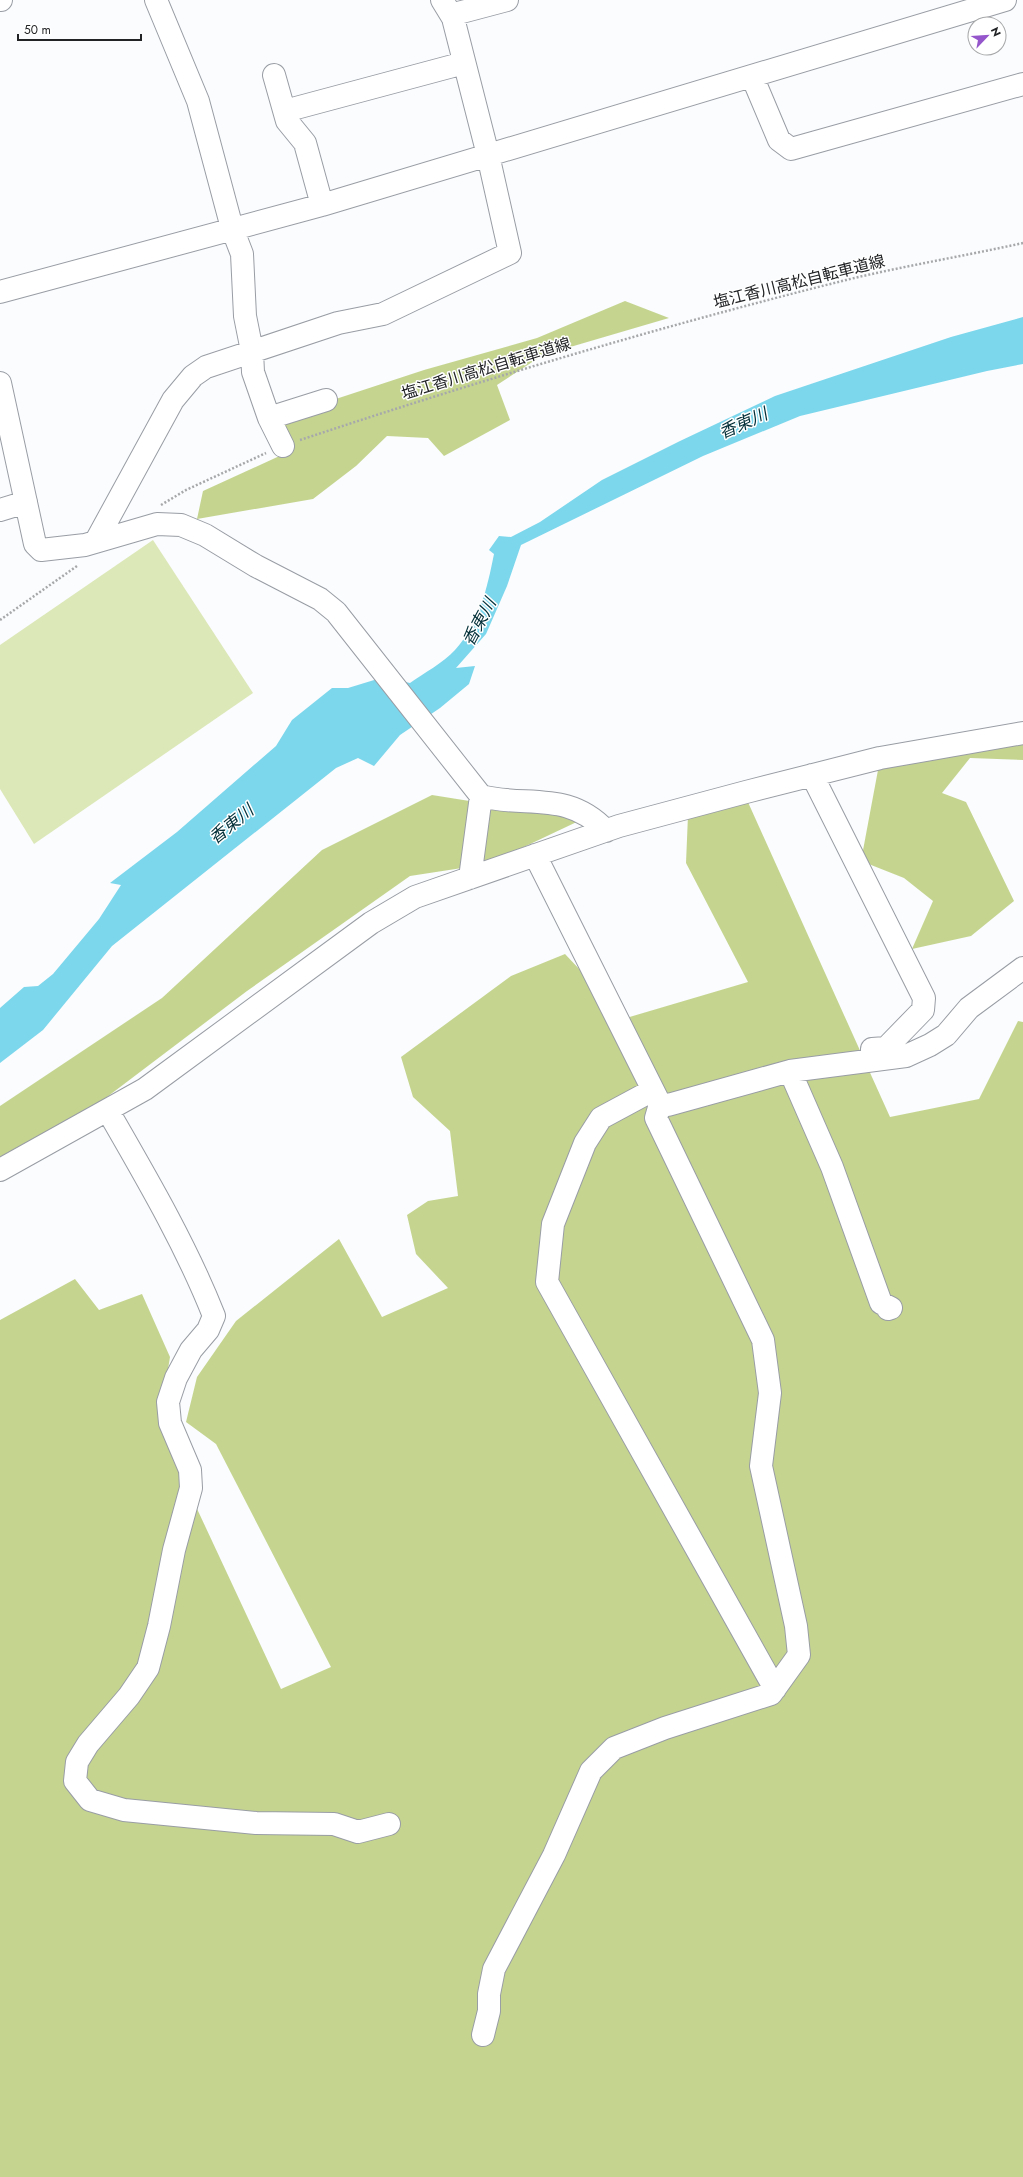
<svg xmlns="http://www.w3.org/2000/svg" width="1023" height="2177" font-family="Jost,'Noto Sans JP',sans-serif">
  <rect width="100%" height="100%" fill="#fafcfe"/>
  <path fill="#dde8b8" d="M153,540L253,693L34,844L0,789V645Z"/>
  <path fill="#c5d590" d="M625,301L669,318L543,355L497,385L510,420L444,456L428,438L387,436L356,466L313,499L197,519L203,491L286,453L275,419L424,370L537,338Z
    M1023,739V760L970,758L942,793L966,802L1014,901L971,936L912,949L933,901L904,878L861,861L878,770Z
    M432,795L583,819L488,864L410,876L247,991L103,1100L0,1157V1106L162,998L322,850Z
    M747,800L890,1117L979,1099L1018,1021L1023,1022V2177H0V1320L75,1279L99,1310L142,1294L170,1357L161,1412L185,1483L281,1689L331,1667L216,1444L186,1422L197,1377L236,1321L339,1239L382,1317L448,1288L416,1254L407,1215L428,1201L458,1196L450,1131L413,1097L401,1057L511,976L565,954L600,991L616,1021L748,982L686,863L688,815Z"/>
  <path fill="#7cd6ec" d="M1023,317V364L987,371L800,416L703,456L521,545L507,586L486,634L456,668L475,666L469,684L440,708L400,735L374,766L358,758L336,768L112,946L43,1030L0,1063V1008L24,987L38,986L53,974L99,919L121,885L110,883L177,832L276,746L292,720L332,688H348L384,677L410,683C424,673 443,663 455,650C479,624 487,589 494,554L489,550L499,536L511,537L540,522L602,480L680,441L775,396L951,337Z"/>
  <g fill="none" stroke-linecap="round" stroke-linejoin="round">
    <g stroke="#999da4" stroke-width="24">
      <path id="minor" d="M0,0H1
        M156,0L198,101L232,228L242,254L245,316L252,351L253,372L269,418L326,400
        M453,18L458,13L507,0
        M274,75L287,121L305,143L322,205
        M752,76L779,140L791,149L1023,84
        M296,108L464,63
        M0,292L322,205L1005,0
        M0,383L35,544L41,550L85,545L157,524L181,525L205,535L256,566L320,599L336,612L481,796C526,808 568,790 606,831
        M269,418L283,446
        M0,510L26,502
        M96,541L173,400L193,376L206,367L338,323L383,314L510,253L488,155L453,18L442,0
        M812,775L924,998L923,1010L886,1048L872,1049V1058
        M535,855L660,1104L668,1105L790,1071L906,1056L930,1045L946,1035L969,1008L1023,968
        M470,878L481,796
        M790,1071L832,1167L881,1303L891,1308L888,1309
        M653,1090L601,1118L585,1143L553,1224L547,1282L775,1689
        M108,1111C146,1177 186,1245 214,1316L208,1330L191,1350L176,1378L168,1402L170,1423L190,1470L191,1488L174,1550L159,1626L148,1668L129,1696L88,1744L77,1762L75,1781L90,1800L124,1810L256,1823L334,1824L358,1832L389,1824
        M0,1170L145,1089L371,923L415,897L619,826L746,792L880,758L1023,733
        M483,2035L489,2011V1994L494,1969L554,1855L591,1771L614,1748L665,1728L771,1694L799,1655L796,1626L761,1466L770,1393L763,1340L656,1118L660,1104"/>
    </g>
    <path stroke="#a6a8aa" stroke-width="2.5" stroke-dasharray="2 2" stroke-linecap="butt" d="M300,440C481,380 662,326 846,280C904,266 964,256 1023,243
      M161,505L186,490L266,453
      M0,620L77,566"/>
    <use href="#minor" stroke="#fff" stroke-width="22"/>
  </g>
  <g text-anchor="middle" stroke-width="3" stroke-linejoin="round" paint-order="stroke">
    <g font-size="16" fill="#212325" stroke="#fff">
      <text transform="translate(799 281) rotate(-14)" y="6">塩江香川高松自転車道線</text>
      <text transform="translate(486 368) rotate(-17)" y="6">塩江香川高松自転車道線</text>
    </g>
    <g font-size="17" font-style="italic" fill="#022f38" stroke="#fff">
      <text transform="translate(743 423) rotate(-24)" y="6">香東川</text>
      <text transform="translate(479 622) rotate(-62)" y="6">香東川</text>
      <text transform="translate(231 824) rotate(-39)" y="6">香東川</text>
    </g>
  </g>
  <g transform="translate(987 36) rotate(65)"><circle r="19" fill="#ffffff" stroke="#a6a7a8"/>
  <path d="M0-3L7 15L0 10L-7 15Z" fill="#9556cc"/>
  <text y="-6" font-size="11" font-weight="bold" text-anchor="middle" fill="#212325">N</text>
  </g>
  <path d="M18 34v6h123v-6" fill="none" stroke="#212325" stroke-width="2"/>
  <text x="24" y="34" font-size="12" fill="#212325" stroke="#ffffff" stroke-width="3" paint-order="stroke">50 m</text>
</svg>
